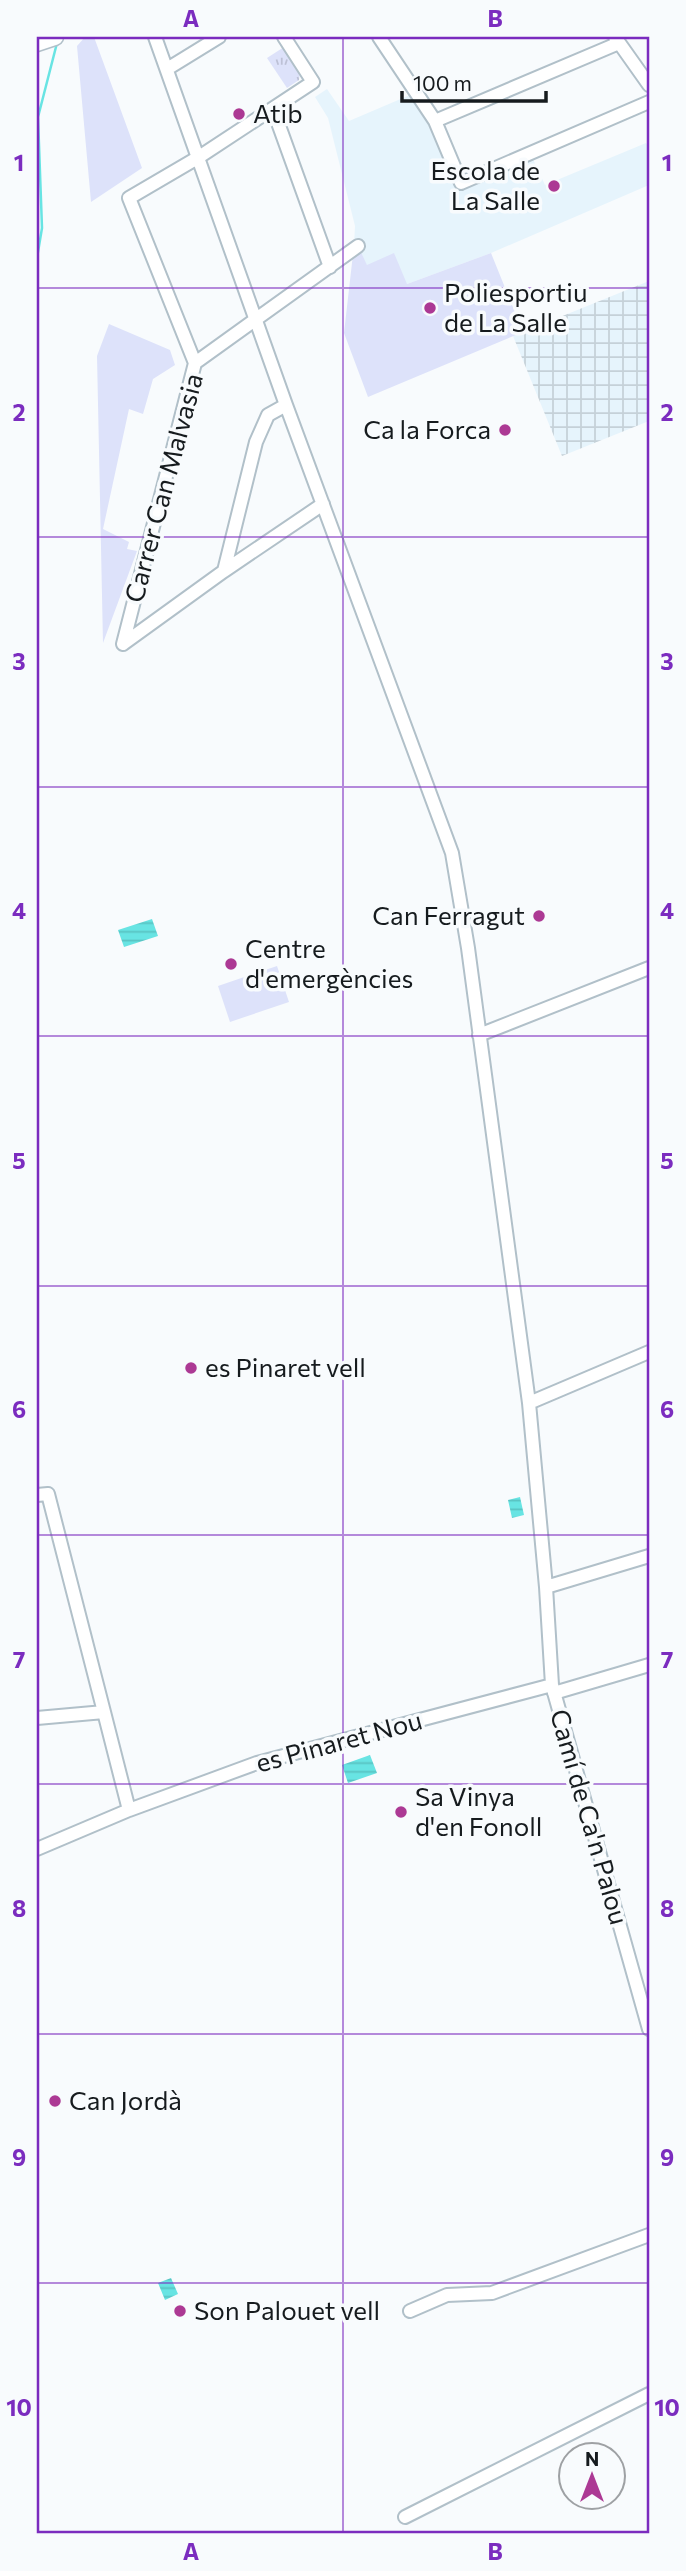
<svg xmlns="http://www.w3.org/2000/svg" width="686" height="2571" font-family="Commissioner,sans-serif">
  <defs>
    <pattern id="industrial-grid" width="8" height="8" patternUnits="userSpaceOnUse" patternTransform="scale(1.75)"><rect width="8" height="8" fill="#e6f4fc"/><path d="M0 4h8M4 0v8" fill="none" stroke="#c5d1d8"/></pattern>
    <pattern id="grass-tufts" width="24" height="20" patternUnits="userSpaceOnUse" patternTransform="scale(1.75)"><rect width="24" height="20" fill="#dde2fa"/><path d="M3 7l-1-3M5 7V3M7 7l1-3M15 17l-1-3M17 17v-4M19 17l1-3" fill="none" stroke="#bdc1d6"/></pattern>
    <pattern id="water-rules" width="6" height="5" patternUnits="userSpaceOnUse" patternTransform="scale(1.75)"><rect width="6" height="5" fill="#68e4e3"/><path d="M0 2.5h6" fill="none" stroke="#59c3c2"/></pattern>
  </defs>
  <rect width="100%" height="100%" fill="#f8fbfd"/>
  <path fill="#e6f4fc" d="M327,89L349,121L410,95L431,126L460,187L532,157L545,185L646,143L649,147V185L491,253L407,284L367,266L357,244L354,245L355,226L328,118L315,97Z"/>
  <path fill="url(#industrial-grid)" d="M649,281V421L562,456L513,336Z"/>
  <path fill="url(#grass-tufts)" d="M284,47L300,73L299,80L287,88L267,58Z"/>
  <path fill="#dde2fa" d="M85,37H94L142,168L91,202L77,46Z
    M360,250L367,265L394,253L407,284L491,253L523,332L368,397L344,333L353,254Z
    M109,324L170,350L175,365L153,379L143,414L129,409L103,529L129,542L127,549L137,551L103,643L97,356Z
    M277,966L289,1002L230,1022L218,986Z"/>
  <path fill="url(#water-rules)" d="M152,919L158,936L124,947L118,930Z
    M520,1497L524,1515L512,1518L508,1500Z
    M370,1755L377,1773L348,1783L342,1765Z
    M171,2278L178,2294L165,2300L158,2283Z"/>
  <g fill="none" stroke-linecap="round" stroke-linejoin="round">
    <path stroke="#68e4e3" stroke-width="2.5" d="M37,258L42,228L38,117L57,43"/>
    <g stroke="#b1c0c9" stroke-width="16">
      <path id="minor" d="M155,37L286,405L452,853L468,948L529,1403L546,1587L552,1685L649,2029
        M379,37L435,121L461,183L649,102
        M615,37L649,85
        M167,69L219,37
        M273,109L330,267
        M435,121L619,43
        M195,363L129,198L199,157L313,82L284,37
        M224,571L256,442L268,415L286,405
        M123,644L195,363L358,246
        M123,644L224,571L323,504
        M479,1035L649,968
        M529,1403L649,1352
        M37,1495L48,1494L104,1712
        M546,1587L649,1556
        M554,1693L649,1665
        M37,1718L104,1712L129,1810
        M37,1849L129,1810L257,1763L552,1685
        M410,2311L447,2295L492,2293L649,2235
        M405,2517L649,2394"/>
    </g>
    <g stroke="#b1c0c9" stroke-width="19">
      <path id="major" d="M37,43L55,37"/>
    </g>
    <use href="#minor" stroke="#fff" stroke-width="12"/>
    <use href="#major" stroke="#fff" stroke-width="16"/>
  </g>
  <path fill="none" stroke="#7b2cbf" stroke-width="2" stroke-opacity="0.55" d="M343,37V2534M37,288H649M37,537H649M37,787H649M37,1036H649M37,1286H649M37,1535H649M37,1784H649M37,2034H649M37,2283H649"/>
  <g fill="#ac3994" stroke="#f8fbfd" stroke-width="2.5">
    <circle cx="239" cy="114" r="7"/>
    <circle cx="554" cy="186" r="7"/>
    <circle cx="430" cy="308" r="7"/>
    <circle cx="505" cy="430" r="7"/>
    <circle cx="539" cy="916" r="7"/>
    <circle cx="231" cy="964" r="7"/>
    <circle cx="191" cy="1368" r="7"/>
    <circle cx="401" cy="1812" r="7"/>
    <circle cx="55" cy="2101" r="7"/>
    <circle cx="180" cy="2311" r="7"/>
  </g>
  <g text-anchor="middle" stroke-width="7" stroke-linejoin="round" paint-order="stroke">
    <g font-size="26" fill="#161b1e" stroke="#f8fbfd" text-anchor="start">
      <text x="253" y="123">Atib</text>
      <text x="540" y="180" text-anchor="end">Escola de<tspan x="540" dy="30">La Salle</tspan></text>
      <text x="444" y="302">Poliesportiu<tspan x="444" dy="30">de La Salle</tspan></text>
      <text x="491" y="439" text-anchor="end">Ca la Forca</text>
      <text x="525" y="925" text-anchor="end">Can Ferragut</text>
      <text x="245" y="958">Centre<tspan x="245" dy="30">d'emergències</tspan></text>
      <text x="205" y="1377">es Pinaret vell</text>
      <text x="415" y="1806">Sa Vinya<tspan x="415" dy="30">d'en Fonoll</tspan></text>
      <text x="69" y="2110">Can Jordà</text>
      <text x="194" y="2320">Son Palouet vell</text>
    </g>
    <g font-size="26" fill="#161b1e" stroke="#f8fbfd">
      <text transform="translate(164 488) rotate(-75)" y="9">Carrer Can Malvasia</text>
      <text transform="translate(339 1742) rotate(-15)" y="9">es Pinaret Nou</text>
      <text transform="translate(589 1817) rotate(74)" y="9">Camí de Ca'n Palou</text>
    </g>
  </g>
  <rect width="686" height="2571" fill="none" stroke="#f8fbfd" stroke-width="77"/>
  <g transform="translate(592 2476)"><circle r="33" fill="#f8fbfd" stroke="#9ea1a4" stroke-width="2"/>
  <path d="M0-5L12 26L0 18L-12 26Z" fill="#ac3994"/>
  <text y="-10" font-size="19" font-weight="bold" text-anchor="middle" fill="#161b1e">N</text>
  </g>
  <path d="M402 91v10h144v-10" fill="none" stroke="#161b1e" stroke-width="3.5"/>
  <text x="413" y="91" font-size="21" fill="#161b1e" stroke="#f8fbfd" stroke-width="5" paint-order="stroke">100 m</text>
  <rect x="38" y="38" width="610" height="2494" fill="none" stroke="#7b2cbf" stroke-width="2.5"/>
  <g font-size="23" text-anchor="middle" font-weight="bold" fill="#7b2cbf">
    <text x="191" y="27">A</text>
    <text x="495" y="27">B</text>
    <text x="19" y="171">1</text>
    <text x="667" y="171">1</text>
    <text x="19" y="421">2</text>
    <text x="667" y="421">2</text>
    <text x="19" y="670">3</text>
    <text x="667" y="670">3</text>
    <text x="19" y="919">4</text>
    <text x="667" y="919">4</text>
    <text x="19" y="1169">5</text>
    <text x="667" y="1169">5</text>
    <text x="19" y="1418">6</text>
    <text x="667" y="1418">6</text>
    <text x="19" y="1668">7</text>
    <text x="667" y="1668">7</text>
    <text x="19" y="1917">8</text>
    <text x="667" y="1917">8</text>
    <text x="19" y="2166">9</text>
    <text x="667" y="2166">9</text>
    <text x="19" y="2416">10</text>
    <text x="667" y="2416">10</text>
    <text x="191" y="2560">A</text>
    <text x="495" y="2560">B</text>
  </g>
</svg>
